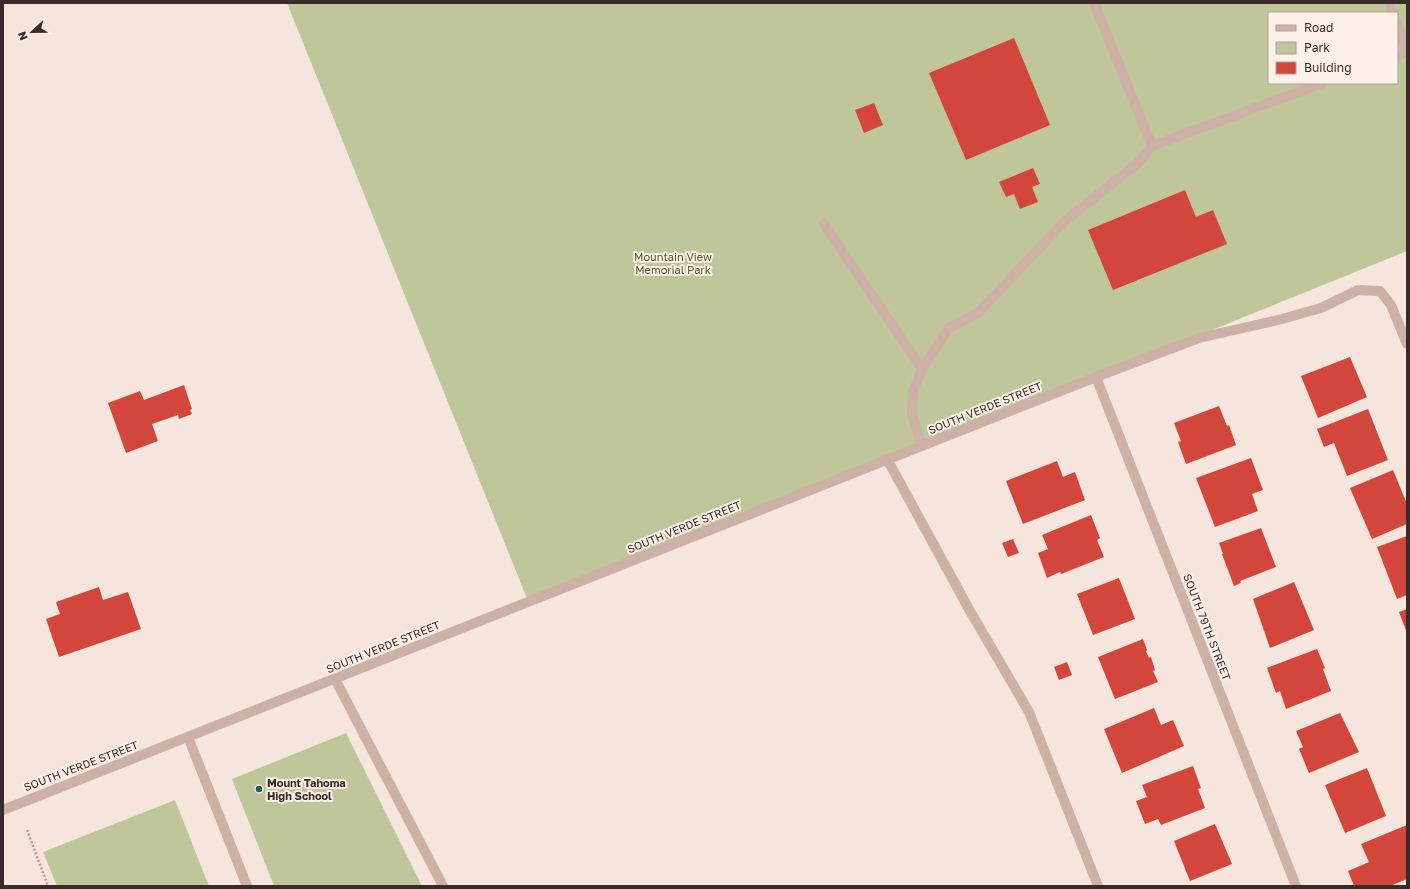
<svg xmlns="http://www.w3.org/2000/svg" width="1410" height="889" font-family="'Golos Text',sans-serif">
  <rect width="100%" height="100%" fill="#f5e5dc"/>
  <path fill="#bfc69a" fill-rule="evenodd" d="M287,3H1407V251L1096,377L528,601ZM1269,13H1397V83H1269Z
    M346,733L422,886H274L232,779Z
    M175,800L209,886H57L43,852Z"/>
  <path fill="#d3463c" d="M1014,38L1050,125L966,160L929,73Z
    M874,103L883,125L864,133L855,110Z
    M1033,168L1040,184L1032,187L1038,202L1020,209L1014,194L1006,197L999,182Z
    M1185,190L1196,217L1213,210L1227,244L1113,290L1088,230Z
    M1350,357L1367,397L1318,418L1301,376Z
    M184,385L192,409L190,410L192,414L179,419L178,415L152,424L158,441L126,453L108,403L140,391L144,400Z
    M1219,406L1227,426L1229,425L1236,445L1186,464L1178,442L1181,441L1174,423Z
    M1368,409L1388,460L1347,476L1334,443L1324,447L1317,429Z
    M1251,458L1263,490L1252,494L1258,511L1215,527L1196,478Z
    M1057,461L1063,477L1075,472L1085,500L1023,524L1006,481Z
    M1393,470L1407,504V524L1372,539L1350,488Z
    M1091,515L1100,538L1097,540L1104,557L1061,574L1060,572L1047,578L1038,553L1048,549L1042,535Z
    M1261,528L1276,567L1240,581L1241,583L1234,586L1222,554H1223L1219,543Z
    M1407,536V595L1397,599L1377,547Z
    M1013,539L1019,553L1008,557L1002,543Z
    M1119,578L1135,619L1093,635L1077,594Z
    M1294,582L1314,630L1270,648L1253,599Z
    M99,587L103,600L128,592L141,629L59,657L46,619L60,614L56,602Z
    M1407,609V633L1399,612Z
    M1143,639L1147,650L1146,651L1149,658L1151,657L1155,670L1153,671L1158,682L1115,699L1098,657Z
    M1317,649L1325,668L1323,669L1331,691L1286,709L1280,691L1276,693L1267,668Z
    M1067,662L1072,675L1059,680L1054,667Z
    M1154,708L1161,725L1173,720L1184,746L1122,773L1104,729Z
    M1340,713L1359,752L1309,773L1299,749L1303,747L1296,731Z
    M1193,766L1201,788L1198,789L1205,808L1161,825L1158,819L1145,824L1136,801L1147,797L1142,785Z
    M1367,768L1386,816L1345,833L1325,785Z
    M1215,824L1232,864L1190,881L1174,841Z
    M1407,825V879L1390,886H1354L1348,871L1369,862L1361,844Z"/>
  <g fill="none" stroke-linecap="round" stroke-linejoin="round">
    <path stroke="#bb9b90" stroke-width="2.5" stroke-dasharray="2 2" stroke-linecap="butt" d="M27,830L48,886"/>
    <path stroke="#ceb1a6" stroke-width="10" d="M1094,3L1152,146L1323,83
      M1389,3L1393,13
      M1397,23L1407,51
      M1397,56L1407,52
      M824,224L922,369
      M922,445L912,414L913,392L922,369L949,328L978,313L1065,221L1138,163L1152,146
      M887,459L970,611L1029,712L1098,886
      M335,679L443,886
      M188,737L247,886"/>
    <path stroke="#ceb1a6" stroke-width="10" d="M1096,377L1296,886
      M3,810L1096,377L1199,338L1282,319L1321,308L1358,290L1380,291L1391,305L1407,344"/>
  </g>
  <circle fill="#186059" stroke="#fcf0e9" stroke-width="1.5" cx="259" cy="789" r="4"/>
  <g text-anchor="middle" stroke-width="4" stroke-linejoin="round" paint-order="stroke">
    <g font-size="11" fill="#515b29" stroke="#fcf0e9">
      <text x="673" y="261">Mountain View<tspan x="673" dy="13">Memorial Park</tspan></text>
    </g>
    <g font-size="11" fill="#3a2a28" stroke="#fcf0e9">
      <text transform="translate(985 408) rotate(-22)" y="4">SOUTH VERDE STREET</text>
      <text transform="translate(684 527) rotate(-22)" y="4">SOUTH VERDE STREET</text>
      <text transform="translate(1207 627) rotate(69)" y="4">SOUTH 79TH STREET</text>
      <text transform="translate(383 647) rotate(-22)" y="4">SOUTH VERDE STREET</text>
      <text transform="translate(81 766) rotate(-21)" y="4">SOUTH VERDE STREET</text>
    </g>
    <g font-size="11" font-weight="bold" fill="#3a2a28" stroke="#fcf0e9" text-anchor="start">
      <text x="267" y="787">Mount Tahoma<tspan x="267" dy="13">High School</tspan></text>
    </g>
  </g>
  <rect width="1410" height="889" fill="none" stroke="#3a2a28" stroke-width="8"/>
  <rect x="1268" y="12" width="130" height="72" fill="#fcf0e9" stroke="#aea19c"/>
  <rect x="1276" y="25" width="20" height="6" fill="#ceb1a6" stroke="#aea19c"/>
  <text x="1304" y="32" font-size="12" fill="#3a2a28">Road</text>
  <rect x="1276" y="42" width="20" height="12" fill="#bfc69a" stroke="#aea19c"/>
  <text x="1304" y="52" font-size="12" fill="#3a2a28">Park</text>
  <rect x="1276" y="62" width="20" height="12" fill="#d3463c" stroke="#aea19c"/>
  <text x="1304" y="72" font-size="12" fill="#3a2a28">Building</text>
  <g transform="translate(32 32) rotate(248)" stroke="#fcf0e9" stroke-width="3" paint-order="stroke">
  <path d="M0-3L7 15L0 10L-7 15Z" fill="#3a2a28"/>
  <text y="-6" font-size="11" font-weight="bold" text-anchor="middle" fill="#3a2a28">N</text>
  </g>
</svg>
